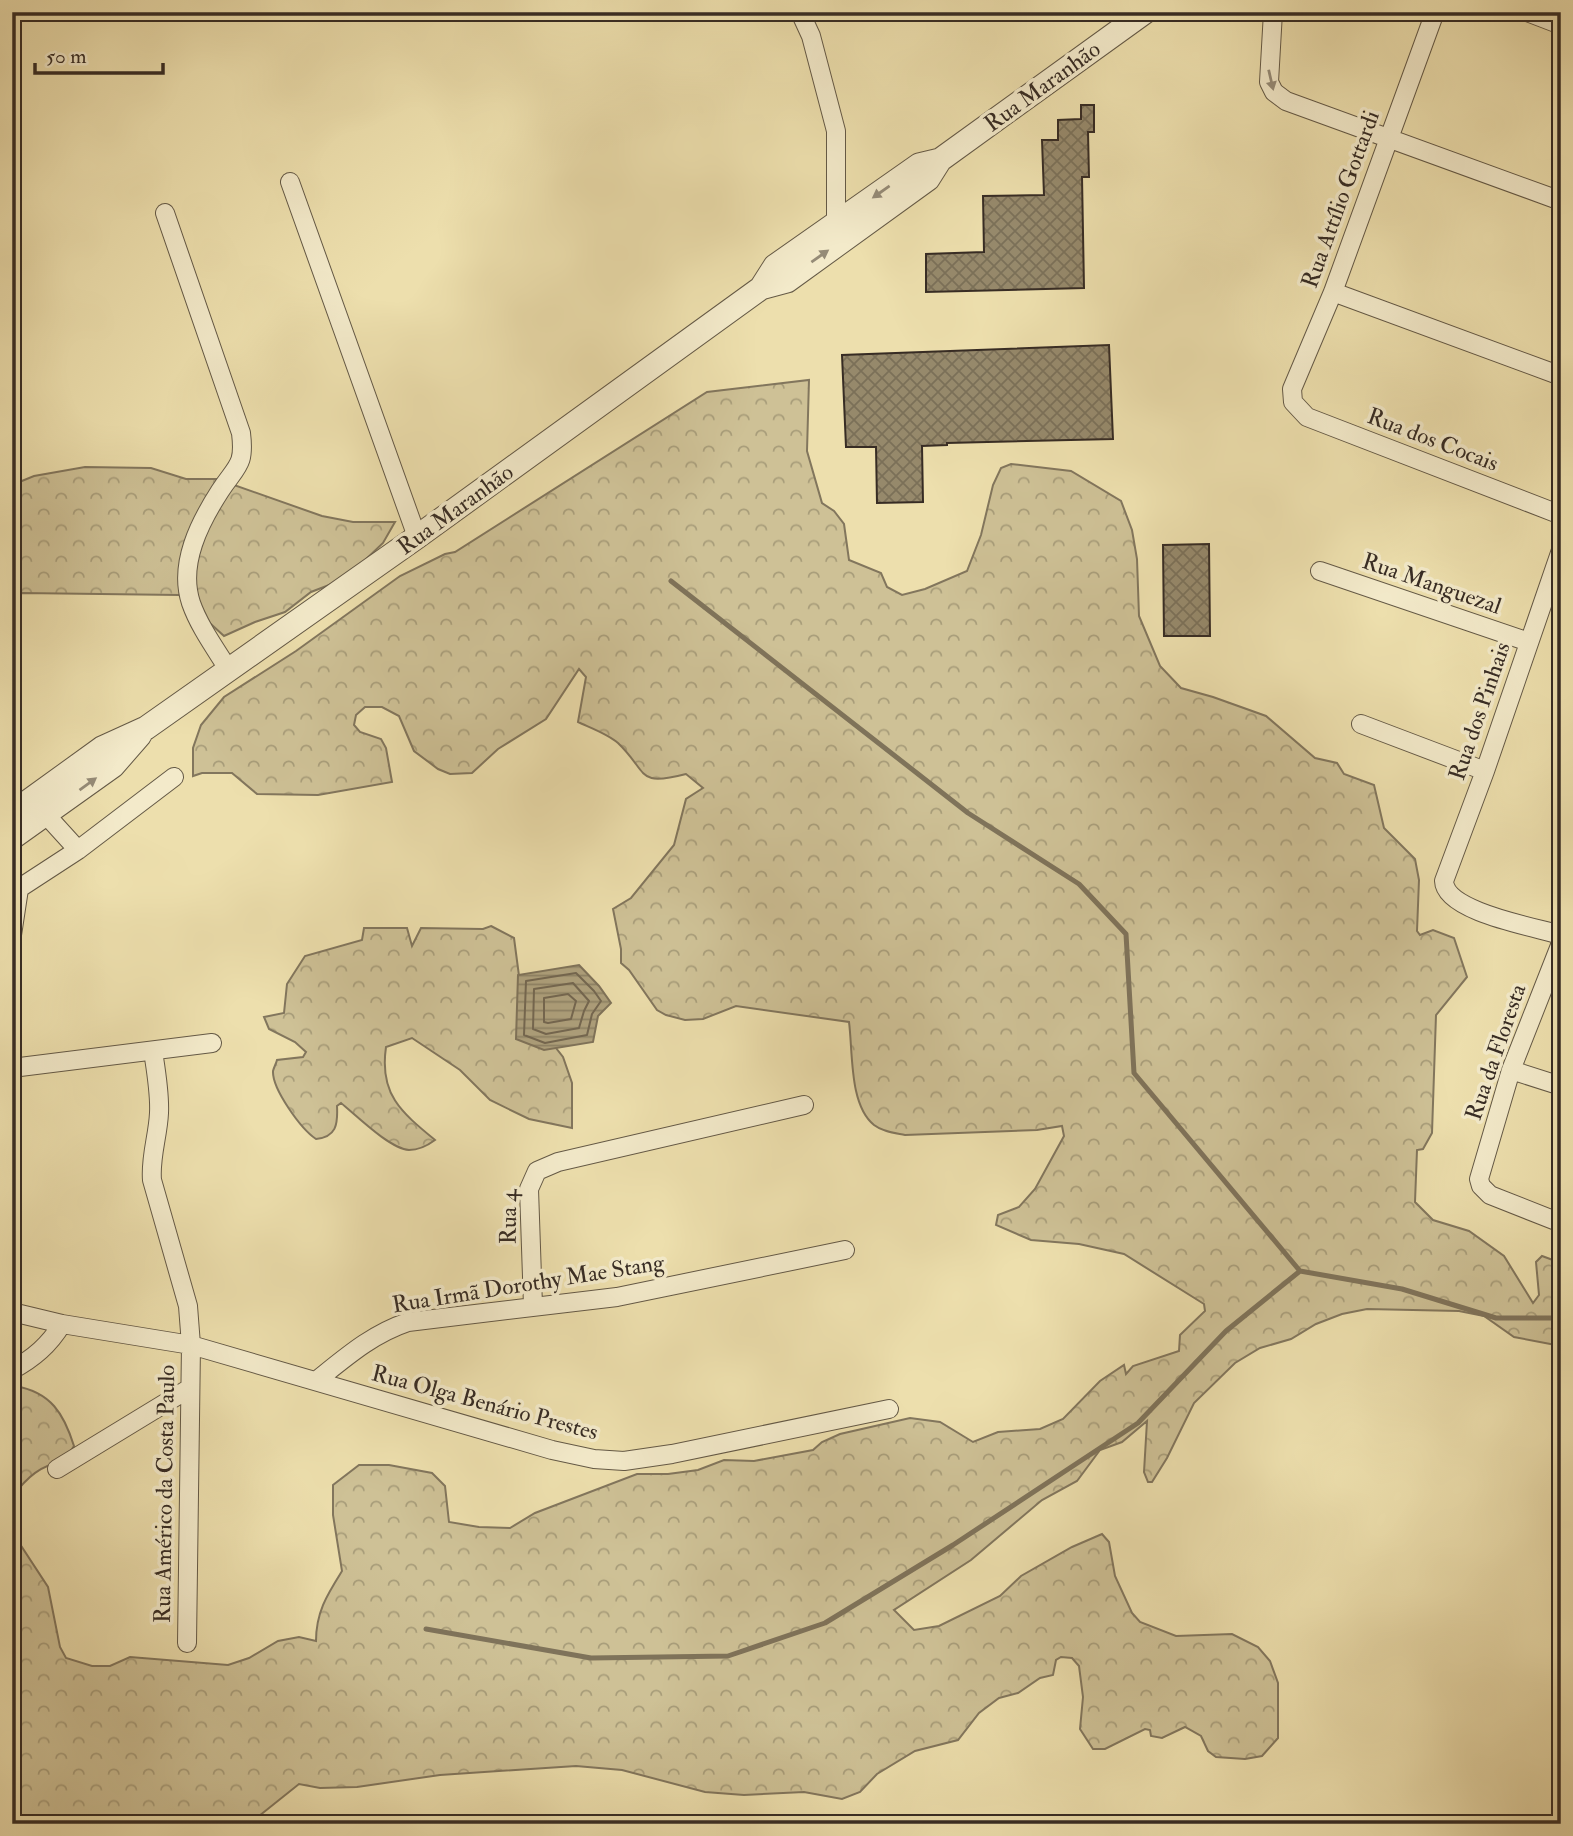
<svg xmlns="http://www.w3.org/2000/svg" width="1573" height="1836" font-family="'IM FELL Double Pica',serif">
  <defs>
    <pattern id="forest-crowns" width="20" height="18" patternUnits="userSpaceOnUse" patternTransform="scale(1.75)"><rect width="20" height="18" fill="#cec196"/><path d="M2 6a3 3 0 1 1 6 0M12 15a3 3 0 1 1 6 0" fill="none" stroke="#a89d7a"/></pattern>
    <pattern id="water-rules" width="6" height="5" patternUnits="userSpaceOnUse" patternTransform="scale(1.75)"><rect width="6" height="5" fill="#afa27e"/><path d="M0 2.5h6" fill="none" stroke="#8f8467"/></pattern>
    <pattern id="building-cross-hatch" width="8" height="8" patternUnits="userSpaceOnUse" patternTransform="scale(1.75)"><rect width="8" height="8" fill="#96896b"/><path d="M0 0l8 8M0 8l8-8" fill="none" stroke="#7b7058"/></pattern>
  </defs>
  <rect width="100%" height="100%" fill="#eddfad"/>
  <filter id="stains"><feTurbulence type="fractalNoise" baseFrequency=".00286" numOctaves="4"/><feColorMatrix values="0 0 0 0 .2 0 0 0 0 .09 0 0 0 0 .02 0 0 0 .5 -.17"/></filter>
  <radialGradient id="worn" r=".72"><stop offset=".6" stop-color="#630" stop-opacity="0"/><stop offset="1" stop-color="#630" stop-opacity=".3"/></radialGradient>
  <path fill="url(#forest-crowns)" stroke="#82765d" stroke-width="2" d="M809,380L807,451L822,503L834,511L844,524L849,560L881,573L887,587L902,595L925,589L967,571L981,535L993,485L1001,468L1011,464L1071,471L1121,501L1132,530L1137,559L1139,616L1160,666L1181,688L1213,697L1266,716L1315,758L1337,763L1344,774L1374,785L1384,828L1415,859L1419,880L1417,931L1420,935L1433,930L1454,938L1467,977L1436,1015L1432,1133L1423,1149L1417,1150L1415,1202L1433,1220L1469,1231L1504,1256L1533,1303L1539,1295L1536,1262L1542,1256L1561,1263V1346L1514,1337L1484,1316L1459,1311L1367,1309L1342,1314L1316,1324L1291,1339L1260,1348L1235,1363L1194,1403L1167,1458L1152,1482H1148L1144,1472L1147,1421L1122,1442L1100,1450L1077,1481L1042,1500L971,1560L894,1610L914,1630L939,1626L1000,1596L1021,1576L1072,1547L1102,1534L1109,1542L1115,1576L1132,1613L1140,1622L1176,1636L1232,1634L1258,1647L1270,1661L1278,1683V1738L1262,1756L1245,1759L1216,1757L1208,1751L1201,1736L1185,1727L1162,1738L1151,1736L1150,1730L1145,1729L1105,1749H1093L1080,1729L1083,1697L1079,1666L1072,1658L1061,1657L1056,1660L1053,1675L1040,1678L1018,1693L999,1698L979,1713L958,1740L915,1751L877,1774L860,1792L842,1799L804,1792L744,1795L705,1792L622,1770L576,1766L440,1775L357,1787L320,1788L299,1784L249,1824H12V1524L18,1541L48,1587L60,1647L66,1658L92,1666H110L130,1657L228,1665L249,1658L278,1641L299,1637L316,1641C316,1612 327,1595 342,1571L333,1515V1485L359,1465H389L432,1473L445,1486L449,1522L479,1527L510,1528L535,1513L637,1474H668L698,1470L724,1460L754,1461L813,1450L822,1442L840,1434L910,1418L940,1422L973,1442L998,1432L1040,1429L1063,1419L1100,1381L1124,1365L1126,1374L1133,1366L1179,1351L1180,1335L1205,1311L1204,1304L1124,1254L1079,1244L1031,1240L996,1225L998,1215L1019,1207L1035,1189L1064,1136L1062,1126L1037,1130L905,1135C895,1133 883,1132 874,1125C849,1105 853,1052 849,1022L736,1006L703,1019L685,1020L666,1015L657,1010L629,970L621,963V949L613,909L631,898L674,845L686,799L703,788L686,774C636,787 649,773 618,743C608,734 591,728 578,722L586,677L579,669L546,719L498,749L472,773L450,774L438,769L414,751L399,716L382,707H365L356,715L354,725L360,732L381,739L386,748L392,782L318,795L257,794L232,773H202L193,776V748L201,725L224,697L296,651L400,576L445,554L455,552L707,392Z
    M85,467L151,468L186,479H217L322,516L353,522H395L383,543L362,563L337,582L311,592L285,612L255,622L224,636L179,595L22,593L12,597V485L34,476Z
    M491,926L514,938L523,1006L563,1057L572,1083V1128L529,1119L490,1100L460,1070L412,1038L386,1047C379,1094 401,1112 435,1140C427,1146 419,1150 409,1150C390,1149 357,1116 341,1103L337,1106C338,1125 336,1137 316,1139C301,1129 272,1089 273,1071C274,1067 276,1064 277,1060L303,1057L306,1052L295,1042L269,1029L264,1017L284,1013L287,984L305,956L362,940L364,928H407L412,946L421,928L483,929Z
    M15,1386C51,1392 64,1414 74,1446L65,1460C40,1466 28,1476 12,1497V1387Z"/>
  <path fill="url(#water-rules)" stroke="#7f735a" stroke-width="2" d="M579,965L599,986L611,1003L598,1016L593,1042L544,1050L516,1039L518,975Z"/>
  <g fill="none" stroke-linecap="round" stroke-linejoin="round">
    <path stroke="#736751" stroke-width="2" d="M576,973L594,991L601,1001L592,1014L587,1035L545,1043L524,1035L526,981Z
      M573,983L589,1001L584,1011L579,1028L546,1034L533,1029L534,989Z
      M568,994L576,1001L571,1019L548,1023L544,1022V998Z"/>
    <path stroke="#7f735a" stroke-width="5" d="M671,581L968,813L1079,884L1126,934L1134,1073L1300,1271
      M426,1629L591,1658L728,1656L825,1623L953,1545L1138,1423L1226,1331L1300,1271L1402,1289L1496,1318H1561"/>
  </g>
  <path fill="url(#building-cross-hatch)" stroke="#372c24" stroke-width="2" d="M1081,105H1094V132H1088L1089,177H1082L1084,288L926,292V254L984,252L983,196L1044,195L1042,140H1058V120L1081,119Z
    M1109,345L1113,439L947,443V445L922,446L923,502L877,503L876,447H846L842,355Z
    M1209,544L1210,636H1164L1163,545Z"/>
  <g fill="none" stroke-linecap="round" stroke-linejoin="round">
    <g stroke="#645946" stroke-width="20">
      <path id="minor" d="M800,12L811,36L836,131V223
        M1273,12L1269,82L1274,92L1286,101L1561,201
        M1435,12L1333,292L1292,389L1293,402L1307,417L1561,515
        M1527,12L1561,25
        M290,182L417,537
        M165,213L241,433C245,466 237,465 220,491C200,522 178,564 191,603C199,626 215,648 228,669
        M1333,292L1561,376
        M1561,550L1485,771L1444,881C1445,912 1535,927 1561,935
        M1320,571L1529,642
        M1361,724L1485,771
        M38,806L78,850
        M12,893L78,850L174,777
        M12,935L19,889
        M1561,943L1511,1070L1479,1179L1481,1186L1490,1195L1561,1223
        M153,1051C156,1071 160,1093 159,1113C158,1136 150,1157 152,1180L188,1306L191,1345L187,1643
        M12,1068L212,1043
        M1511,1070L1561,1086
        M533,1306L529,1189L537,1171L558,1162L804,1105
        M12,1312L62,1324L191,1345L552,1450L594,1459L624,1461L672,1454L889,1409
        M12,1370C34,1358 49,1345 62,1324
        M316,1381C346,1357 372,1334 408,1322L617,1297L845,1250
        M57,1469L190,1388"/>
    </g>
    <g stroke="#645946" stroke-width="25">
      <path id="tertiary" d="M761,288L775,266L919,165L940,160
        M12,813L102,748L146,728L417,537L761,288L787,281L928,179L940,160L1145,12
        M12,838L113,766L140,735"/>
    </g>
    <use href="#minor" stroke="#f3eaca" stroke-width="18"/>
    <use href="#tertiary" stroke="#f3eaca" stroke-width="23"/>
  </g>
  <defs><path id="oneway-solid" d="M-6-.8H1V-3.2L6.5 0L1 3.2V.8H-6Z" transform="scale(1.75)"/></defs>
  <g fill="#958b77">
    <use href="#oneway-solid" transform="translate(1271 80) rotate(77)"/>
    <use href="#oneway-solid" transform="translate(881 192) rotate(145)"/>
    <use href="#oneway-solid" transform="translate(820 256) rotate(-35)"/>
    <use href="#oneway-solid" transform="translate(88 784) rotate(-36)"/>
  </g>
  <g text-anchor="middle" stroke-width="7" stroke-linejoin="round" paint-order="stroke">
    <g font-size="23" fill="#372c24" stroke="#f3eaca">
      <text transform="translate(1042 86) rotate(-36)" y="8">Rua Maranhão</text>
      <text transform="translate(1340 199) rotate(-70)" y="8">Rua Attílio Gottardi</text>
      <text transform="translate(1433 439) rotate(21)" y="8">Rua dos Cocais</text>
      <text transform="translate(455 509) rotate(-36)" y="8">Rua Maranhão</text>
      <text transform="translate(1432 583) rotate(19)" y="8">Rua Manguezal</text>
      <text transform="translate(1479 711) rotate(-71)" y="8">Rua dos Pinhais</text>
      <text transform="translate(1495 1052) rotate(-71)" y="8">Rua da Floresta</text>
      <text transform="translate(508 1217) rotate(-89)" y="8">Rua 4</text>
      <text transform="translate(528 1283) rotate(-9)" y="8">Rua Irmã Dorothy Mae Stang</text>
      <text transform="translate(485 1402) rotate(15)" y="8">Rua Olga Benário Prestes</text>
      <text transform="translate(164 1494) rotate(-89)" y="8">Rua Américo da Costa Paulo</text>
    </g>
  </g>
  <rect width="1573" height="1836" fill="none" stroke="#eddfad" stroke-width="42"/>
  <rect x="14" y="14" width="1545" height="1808" fill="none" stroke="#372c24" stroke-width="3.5"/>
  <rect x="21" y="21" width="1531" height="1794" fill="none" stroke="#372c24" stroke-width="2"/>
  <path d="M35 63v10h128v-10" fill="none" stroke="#372c24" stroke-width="3.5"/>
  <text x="46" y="63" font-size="21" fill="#372c24" stroke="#f3eaca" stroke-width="5" paint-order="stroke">50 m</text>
  <rect width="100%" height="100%" filter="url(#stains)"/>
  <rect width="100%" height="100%" fill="url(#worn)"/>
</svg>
